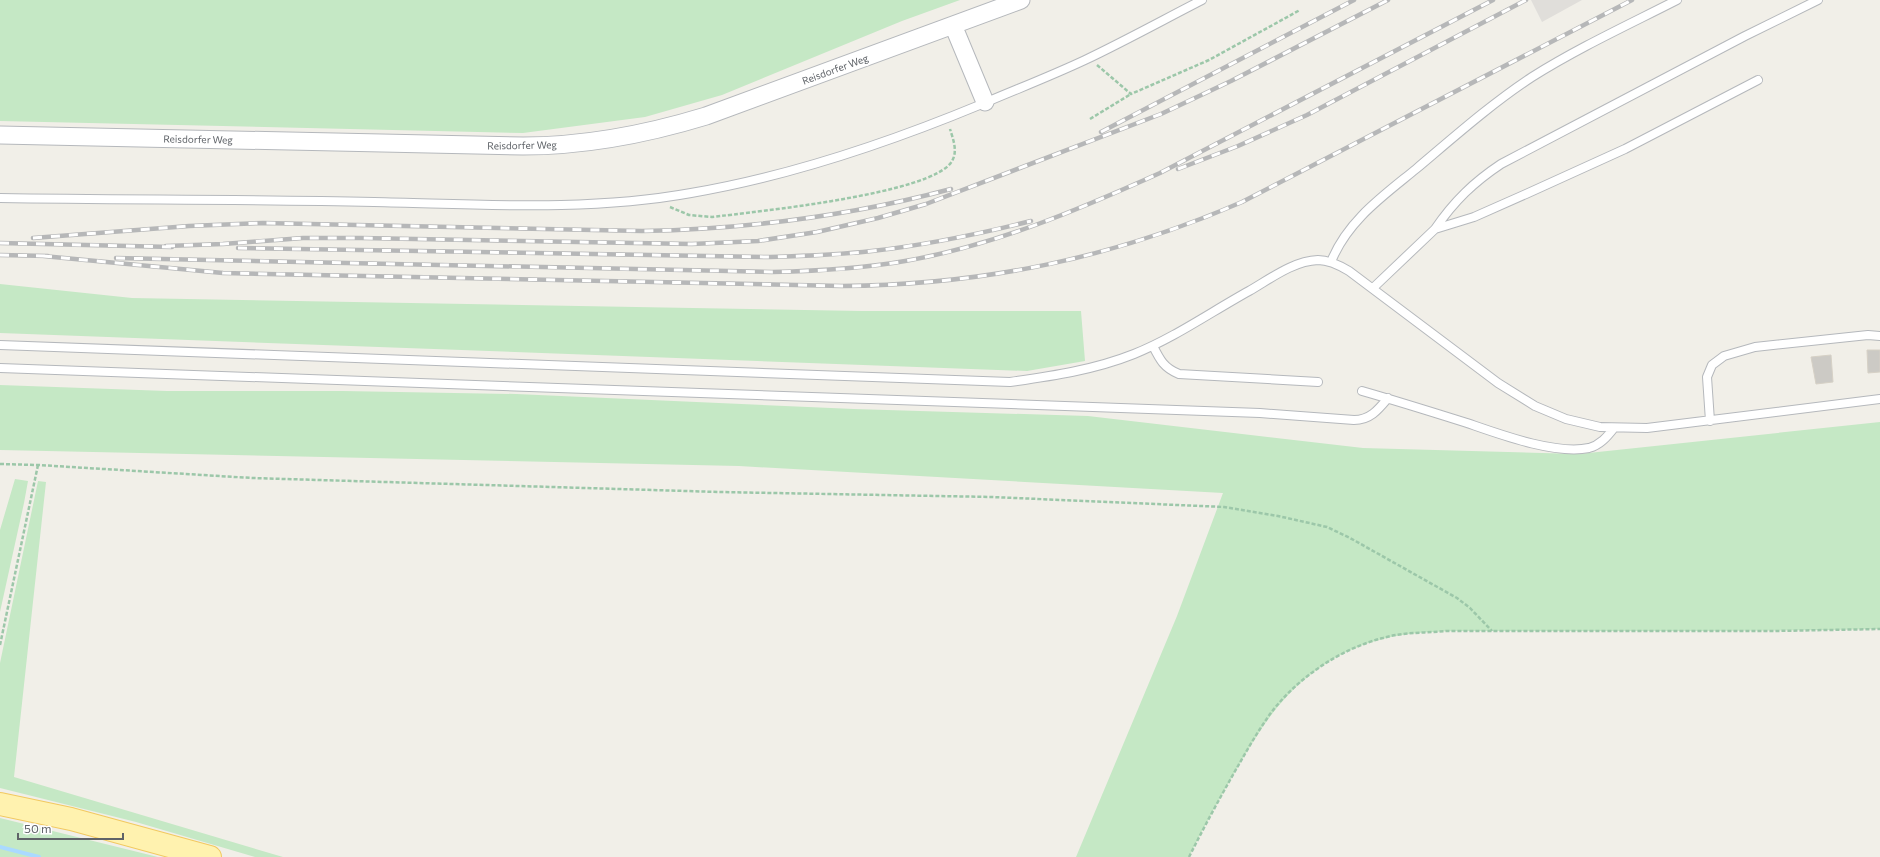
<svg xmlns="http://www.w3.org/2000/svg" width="1880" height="857" font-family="Commissioner,sans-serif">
  <rect width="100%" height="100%" fill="#f1efe8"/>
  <path fill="#e0deda" d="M1531,0H1582L1542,22Z"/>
  <path fill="#c5e8c5" d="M0,0H960L902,21L722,95L645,117L523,133L0,121Z
    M0,284L132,298L862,311H1081L1085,361L1027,371L0,333Z
    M0,385L167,391H343L516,394L854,409L1088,416L1363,448L1579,454L1880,422V629C1793,631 1706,631 1619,631C1577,631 1535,631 1494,631C1435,631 1382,629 1330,661C1282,690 1258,732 1231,779C1216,805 1202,830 1189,857H1076L1177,616L1223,493L739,466L0,450Z
    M15,479L28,481L24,503L0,612V530Z
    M38,481L46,482L14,777L283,857H255L136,822L0,788V663Z
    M0,818L158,857H0Z"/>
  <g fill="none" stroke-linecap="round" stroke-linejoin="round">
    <path stroke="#aadaff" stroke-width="4" d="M0,847L39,857"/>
  </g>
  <path fill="#cccac5" stroke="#d6d1c6" d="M1867,350H1880V372L1868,373Z
    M1831,355L1833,382L1816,384L1811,357Z"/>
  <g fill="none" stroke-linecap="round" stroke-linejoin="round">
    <g stroke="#b5b8bc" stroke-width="10">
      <path id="lane" d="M0,198C125,200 249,199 374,202C479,204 586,212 691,193C791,176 888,143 982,104C1017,89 1051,76 1085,60C1125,41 1163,20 1202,0
        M1435,229C1454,201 1474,182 1501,164L1745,36L1818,0
        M1331,262C1347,221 1383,196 1416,169C1454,137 1491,104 1532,77C1578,48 1628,25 1677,0
        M1373,288L1435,229L1474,217L1526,194L1625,149L1758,80
        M0,345L1010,382C1052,376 1094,370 1134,354C1174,338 1211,312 1249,291C1270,279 1293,261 1318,260C1329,260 1339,265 1349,271L1498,383L1535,406L1566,419L1600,427L1647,428L1880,399
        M1153,346C1160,360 1164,368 1179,374L1318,382
        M0,368L1260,413L1354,420C1370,420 1378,410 1388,398
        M1362,391C1397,401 1432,412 1467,423C1499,434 1555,455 1589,448C1600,445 1607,437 1614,428
        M1710,421L1707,377L1712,365L1724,356L1755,347L1868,335L1880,336"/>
    </g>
    <g stroke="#b5b8bc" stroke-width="19">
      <path id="street" d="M953,25L985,102
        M0,135L523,146C585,146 647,134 706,116L1021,0"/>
    </g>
    <g stroke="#f2c960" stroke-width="24">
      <path id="primary" d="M0,804L71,819L210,857"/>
    </g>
    <path stroke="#9cc7a9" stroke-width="2.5" stroke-dasharray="4 2" stroke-linecap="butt" d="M1097,65L1131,94L1209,60L1300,10
      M1090,119L1131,94
      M670,207L689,215L712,217C753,212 934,194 952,161C958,151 953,139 950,129
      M0,464L38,465L252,478L719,492L992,497L1224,507L1278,516L1327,527L1350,538L1457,598L1470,608L1492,631
      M0,645L38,465
      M1189,857C1202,831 1216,805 1230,780C1242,759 1254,737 1268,717C1294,680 1339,649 1383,638C1403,632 1425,633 1446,631H1774L1880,629"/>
    <use href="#lane" stroke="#fff" stroke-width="8"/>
    <use href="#street" stroke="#fff" stroke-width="17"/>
    <use href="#primary" stroke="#fff2af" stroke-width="22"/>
    <g stroke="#b6b7b8" stroke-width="4.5">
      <path id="rail" d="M1101,132L1354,0
        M1178,169L1238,146L1307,115L1526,0
        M33,238L189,226L263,223L642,231C746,229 850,216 951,189
        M0,243L172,247
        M166,246L223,244L303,238H361L692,244L758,241L817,232L878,218L926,204L1161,114L1231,81L1388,0
        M238,248L769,257C803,256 838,255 872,251C926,245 979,234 1031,221
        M0,255L48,256
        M43,256L223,273L842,286C983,285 1113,258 1242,202L1632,0
        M116,258L772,272C816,271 861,269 905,261C993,246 1078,210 1160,173L1493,0"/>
    </g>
    <use href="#rail" stroke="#fff" stroke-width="3" stroke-dasharray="9" stroke-linecap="butt"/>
  </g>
  <g text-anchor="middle" stroke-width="4" stroke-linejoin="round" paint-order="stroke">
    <g font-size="10" fill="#5f6368" stroke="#fff">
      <text transform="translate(835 69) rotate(-20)" y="4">Reisdorfer Weg</text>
      <text transform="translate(198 139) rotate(1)" y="4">Reisdorfer Weg</text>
      <text transform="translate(522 145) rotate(-1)" y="4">Reisdorfer Weg</text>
    </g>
  </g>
  <path d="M18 833v6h105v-6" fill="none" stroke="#5f6368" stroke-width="2"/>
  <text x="24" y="833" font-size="12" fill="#5f6368" stroke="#ffffff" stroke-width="3" paint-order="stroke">50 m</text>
</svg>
